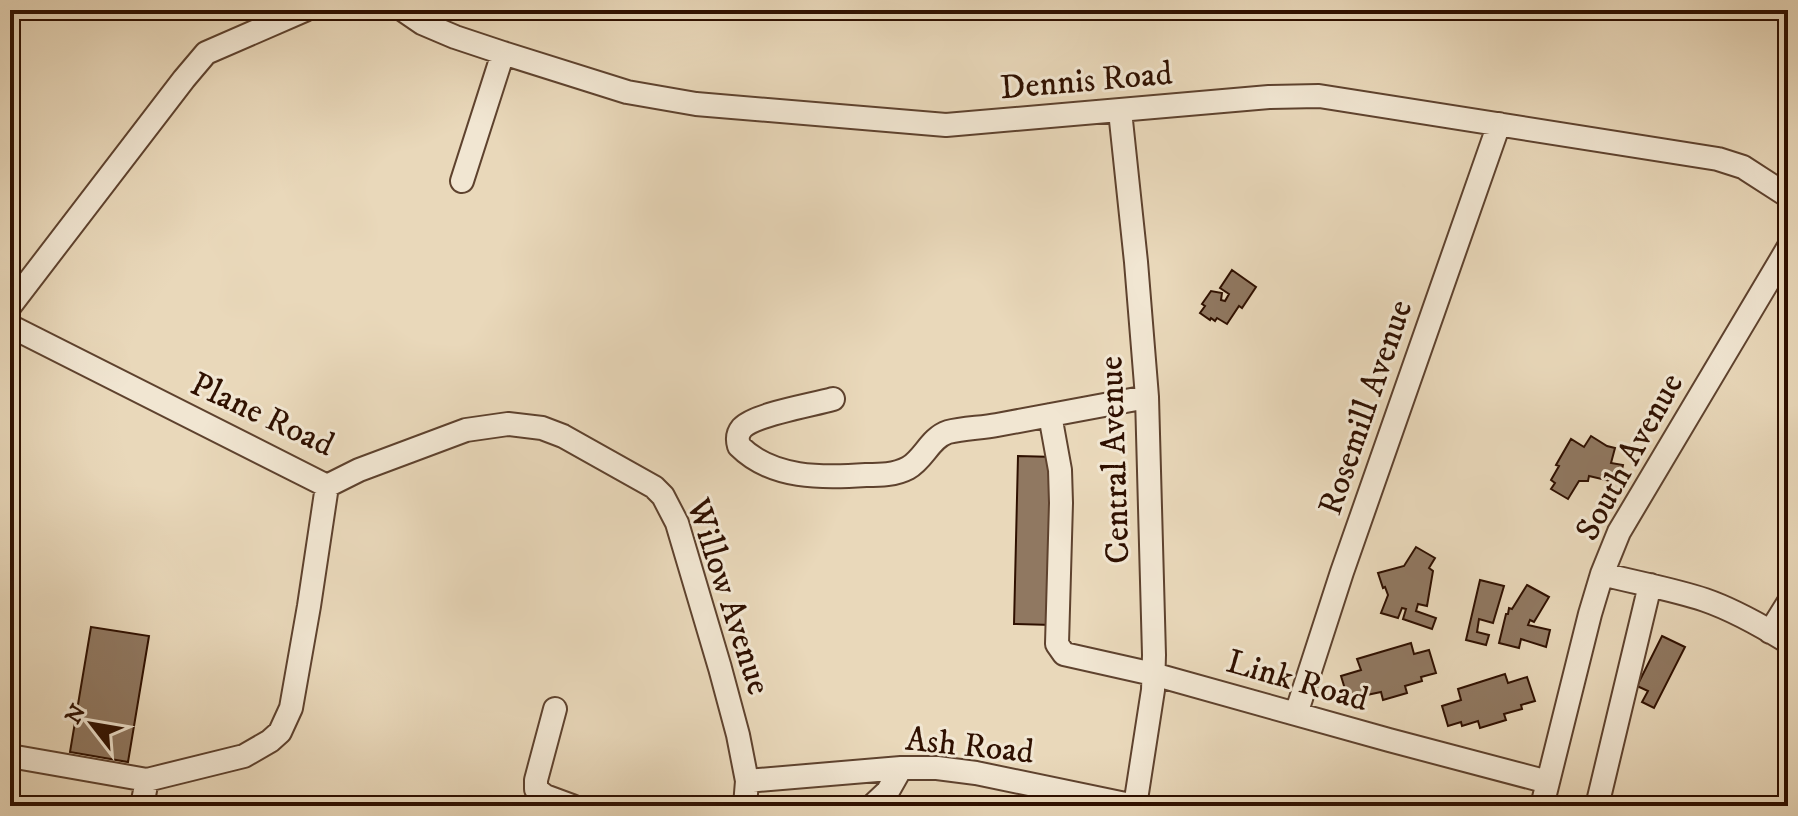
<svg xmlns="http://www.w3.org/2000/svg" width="1798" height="816" font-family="'IM FELL DW Pica',serif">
  <rect width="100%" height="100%" fill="#e9d8ba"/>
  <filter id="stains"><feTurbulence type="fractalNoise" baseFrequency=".0025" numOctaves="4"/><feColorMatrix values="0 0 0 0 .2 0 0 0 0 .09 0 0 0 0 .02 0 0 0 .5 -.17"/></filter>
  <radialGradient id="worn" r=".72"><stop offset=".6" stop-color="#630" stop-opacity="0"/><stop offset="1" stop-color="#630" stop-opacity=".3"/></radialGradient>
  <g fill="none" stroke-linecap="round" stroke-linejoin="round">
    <path stroke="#795f4a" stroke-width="4" d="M1772,10L1788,24"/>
  </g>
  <path fill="#907861" stroke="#2f1000" stroke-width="2" d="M1232,270L1256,287L1242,308L1239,306L1227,324L1217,318L1215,321L1211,318L1210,320L1200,313L1205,306L1202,304L1211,291L1222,293L1221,300L1225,301L1229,294L1220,288Z
    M1591,436L1607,446L1615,448L1611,463L1623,465L1619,483L1589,476L1588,481H1579L1568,499L1551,489L1555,483L1551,480L1559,466L1556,465L1571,439L1584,447Z
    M1018,456L1055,457L1052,625L1014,624Z
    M1416,547L1435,558L1429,568L1433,571L1427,606L1418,604L1416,611L1436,618L1432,629L1403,619L1406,609L1402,608L1398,618L1381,613L1388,595L1385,587L1383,588L1378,573L1404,566Z
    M1480,580L1504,586L1493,623L1479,619L1477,632L1489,635L1486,645L1466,640Z
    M1527,585L1549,597L1534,622L1530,620L1528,625L1550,630L1546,647L1521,639L1519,648L1499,643L1506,614H1508L1509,608L1512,609Z
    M91,627L149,636L128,762L70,752Z
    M1662,636L1685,647L1654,708L1642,702L1648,691L1637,686Z
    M1411,643L1414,654L1429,650L1436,673L1421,677L1422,681L1405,686L1407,693L1383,700L1381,692L1348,699L1341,676L1361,670L1357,659Z
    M1505,674L1508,683L1527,677L1535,701L1521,705L1522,709L1504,714L1506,720L1480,728L1478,721L1462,726L1461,722L1448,726L1442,706L1461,700L1458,689Z"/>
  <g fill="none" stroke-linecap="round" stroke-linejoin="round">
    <g stroke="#5e422e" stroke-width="26">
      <path id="minor" d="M403,10L422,23L455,37L503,53L627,92L696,104L946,125L1269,97L1319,96L1718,159L1743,167L1788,196
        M1120,111L1136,262L1147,397L1154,655L1153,690L1135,806
        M462,181L503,53
        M10,306L184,79L206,53L305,10
        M10,326L327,486L359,470L466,430L508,424L542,428L563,436L654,487L663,496L677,523L720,668L738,735L747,781L745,806
        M833,399C813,405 755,414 742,428C737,434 737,439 739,446C772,479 822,478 866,475C880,475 895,475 908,468C924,459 930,438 948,432C963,428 981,428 997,425C1047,416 1097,406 1147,397
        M1050,415L1060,470L1061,503L1057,644L1064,654L1153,674L1389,740L1548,782
        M1602,574C1637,583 1672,589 1705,600C1734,610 1762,626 1788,642
        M1770,632L1788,603
        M555,709L536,780V789L545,796L572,806
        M1296,714L1342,572L1499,124
        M10,756L147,780L244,756L270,741L280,732L291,708L309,606L327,486
        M747,781L901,768H937L976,773L1135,806
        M142,806L147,780
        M872,806L888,791L901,768
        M1542,806L1590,614L1602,574L1619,532L1788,248
        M1597,806L1650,585"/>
    </g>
    <use href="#minor" stroke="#f1e6d2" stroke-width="22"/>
  </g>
  <g text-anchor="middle" stroke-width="6" stroke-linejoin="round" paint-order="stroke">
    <g font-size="34" fill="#2f1000" stroke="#f1e6d2">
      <text transform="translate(1086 79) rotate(-5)" y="12">Dennis Road</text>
      <text transform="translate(1364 407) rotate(-71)" y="12">Rosemill Avenue</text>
      <text transform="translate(263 413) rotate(25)" y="12">Plane Road</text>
      <text transform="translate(1628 456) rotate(-61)" y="12">South Avenue</text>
      <text transform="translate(1113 460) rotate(-92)" y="12">Central Avenue</text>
      <text transform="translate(730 596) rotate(72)" y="12">Willow Avenue</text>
      <text transform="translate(1298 679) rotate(16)" y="12">Link Road</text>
      <text transform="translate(970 744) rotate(6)" y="12">Ash Road</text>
    </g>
  </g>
  <rect width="1798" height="816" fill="none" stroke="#e9d8ba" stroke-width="40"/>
  <rect x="12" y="12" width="1774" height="792" fill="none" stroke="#2f1000" stroke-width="4"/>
  <rect x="20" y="20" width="1758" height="776" fill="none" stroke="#2f1000" stroke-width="2"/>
  <g transform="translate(92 724) rotate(301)" stroke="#f1e6d2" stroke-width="6" paint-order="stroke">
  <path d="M0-6L14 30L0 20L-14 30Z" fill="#2f1000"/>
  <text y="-12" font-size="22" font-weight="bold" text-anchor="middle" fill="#2f1000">N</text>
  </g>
  <rect width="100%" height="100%" filter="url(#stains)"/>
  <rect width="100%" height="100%" fill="url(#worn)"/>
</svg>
